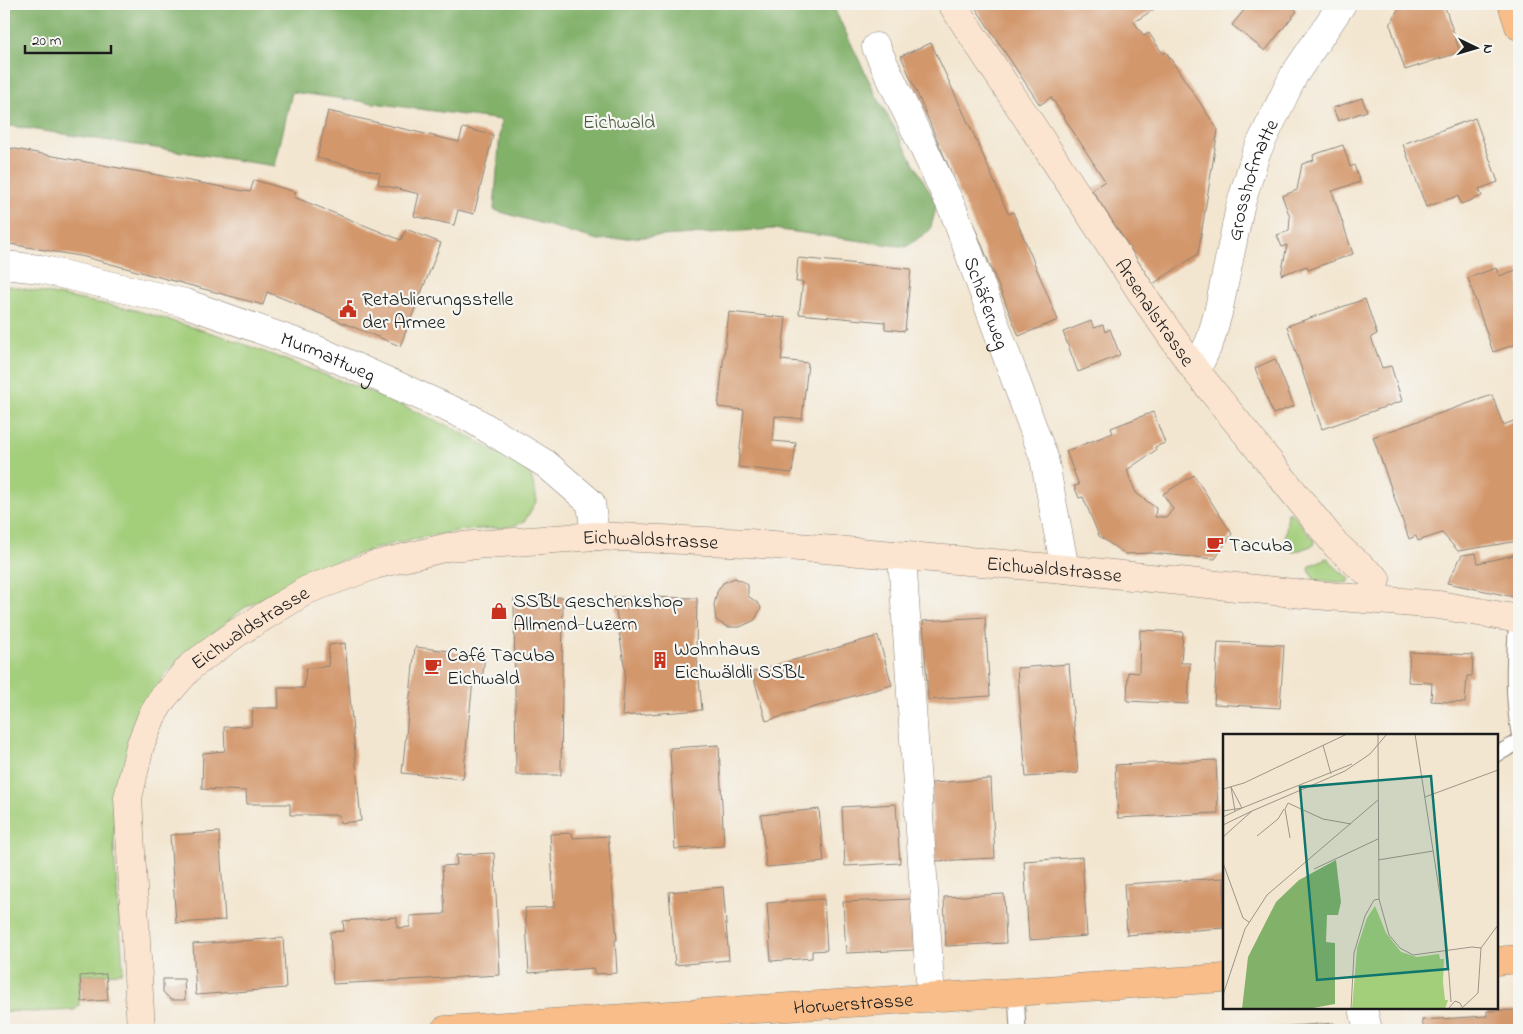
<svg xmlns="http://www.w3.org/2000/svg" width="1523" height="1034" font-family="'Indie Flower',sans-serif">
  <rect width="100%" height="100%" fill="#f6f6f2"/>
  <filter id="ink" filterUnits="userSpaceOnUse"><feTurbulence type="fractalNoise" baseFrequency=".02" numOctaves="2"/><feDisplacementMap in="SourceGraphic" scale="10" xChannelSelector="R" yChannelSelector="G"/><feConvolveMatrix kernelMatrix="1 2 1 2 8 2 1 2 1" color-interpolation-filters="sRGB"/></filter>
  <filter id="wash" filterUnits="userSpaceOnUse"><feTurbulence type="fractalNoise" baseFrequency=".0096" numOctaves="4" result="noise"/><feDisplacementMap in="SourceGraphic" scale="20" xChannelSelector="R" yChannelSelector="G"/><feGaussianBlur stdDeviation="1.12" result="paint"/><feColorMatrix in="noise" values="0 0 0 0 0 0 0 0 0 0 0 0 0 0 0 0 0 1.4 0 .05"/><feComposite in="paint" operator="in"/></filter>
  <g filter="url(#wash)">
    <rect width="100%" height="100%" fill="#f3e6d0"/>
    <path fill="#a3ce7a" stroke="#60754b" d="M4,285L135,310L225,337L378,395L455,429L525,468L531,475L537,500L524,522L509,527L464,530L409,540L373,549L321,568L244,608L206,638L166,673L145,704L115,800L114,849L123,966L122,973L80,975L79,1005L75,1010L33,1012L4,1011Z
      M1288,513H1292L1315,541L1314,545L1294,552L1284,548Z
      M1326,558L1329,559L1334,566L1350,579L1348,583L1314,580L1309,569L1310,566Z"/>
    <path fill="#82b16a" stroke="#4f6643" d="M4,4H832L875,93L937,205L930,230L906,247L773,229L598,240L494,210L501,120L292,92L275,166L4,125Z"/>
    <g id="blocks">
      <path fill="#d3976c" d="M973,4H1162L1134,22L1144,36L1149,33L1163,54L1166,52L1218,130L1198,254L1153,284L1092,190L1105,181L1051,97L1040,105Z
        M1249,4H1289L1297,11L1265,51L1232,25Z
        M1401,4H1444L1460,52L1405,70L1390,24Z
        M931,43L980,148L1008,214L1013,212L1058,320L1019,336L975,228L901,56Z
        M1362,98L1367,111L1338,121L1333,108Z
        M328,111L459,142L463,128L493,135L474,214L458,210L454,225L414,216L419,194L378,184L380,173L317,158Z
        M1475,118L1498,182L1479,189L1482,196L1461,204L1458,196L1426,207L1403,144Z
        M1343,145L1350,167L1354,165L1360,182L1332,191L1353,254L1308,270L1307,266L1281,275L1287,245L1282,247L1277,235L1289,231L1290,217L1282,196L1297,190L1302,164L1314,160L1313,155Z
        M4,147L250,192L254,180L296,192L294,197L401,240L406,229L441,243L400,346L267,292L263,305L85,257L4,243Z
        M798,258L911,269L905,331L885,329V322L799,314L803,282H796Z
        M1496,268L1499,276L1519,269V343L1493,352L1468,278Z
        M1365,299L1377,334L1371,337L1382,368L1391,366L1402,401L1322,429L1287,326Z
        M729,312L786,318L781,360L808,363L802,419L775,416L773,441L796,443L792,473L738,467L744,410L718,407Z
        M1091,321L1094,328L1103,325L1105,332L1110,329L1120,355L1078,372L1063,332Z
        M1275,359L1294,406L1273,414L1255,368Z
        M1492,395L1503,425L1519,419V541L1458,551L1442,533L1418,541L1416,536L1409,539L1373,437Z
        M1153,412L1165,443L1155,447L1156,450L1127,470L1130,479L1136,493L1156,508L1155,517H1167L1173,509L1163,494L1194,475L1232,534L1215,559L1151,553L1125,554L1099,536L1083,497L1079,498L1074,486L1079,485L1066,451L1113,433L1111,428Z
        M1476,553L1478,563L1519,554V598L1447,583L1462,555Z
        M735,578L744,582L748,585V596L759,604L761,608L755,620L740,627H727L716,620L714,605L717,592L723,583Z
        M563,597L561,775H516L514,599Z
        M614,597L697,598L696,648L702,710L622,716L625,671Z
        M985,617L990,696L928,700L923,621Z
        M1140,630L1183,632L1181,663H1190L1188,704L1127,701L1128,672L1139,673Z
        M878,636L892,685L766,721L752,672Z
        M1218,642L1284,645L1280,708L1214,704Z
        M345,643L361,821L340,823L339,815H290V804H247L246,791L202,789L203,753L225,751L224,727L251,726L253,708H279L278,688H304L306,668L328,666L329,645Z
        M415,647L485,655L482,681L473,680L463,779L402,773Z
        M1410,652L1473,655L1472,676H1467L1465,703L1431,701L1432,683L1408,682Z
        M1069,664L1078,773L1026,777L1017,668Z
        M719,745L724,846L675,849L670,748Z
        M1216,760L1218,813L1118,818L1115,765Z
        M991,779L995,858L935,861L931,783Z
        M896,804L900,863L845,866L842,807Z
        M819,809L824,862L766,867L761,815Z
        M219,832L225,920L176,923L170,835Z
        M572,833L573,838L608,836L617,940H615L617,973L594,974V968L529,973L525,908L554,907L550,834Z
        M494,853L500,975L333,984L330,932L344,931L343,921L397,917V928L410,927V916L445,914L442,866L457,865L456,855Z
        M1082,857L1087,936L1029,940L1024,861Z
        M1224,878V928L1127,935L1124,884Z
        M723,887L729,960L675,965L669,892Z
        M1004,894L1006,943L946,946L944,897Z
        M824,899L827,950L812,951V958L771,961L767,903Z
        M911,899L914,950L846,953L843,902Z
        M283,938L286,988L196,995L193,944Z
        M106,974L108,1000L82,1002L80,976Z
        M163,979H184L185,1000H171L163,992Z
        M1519,1010V1030H1424L1422,1020L1487,1016V1011Z
        M1334,1023V1030H1279V1027Z
        M1218,1027L1219,1030H1189V1029Z"/>
    </g>
  </g>
  <g filter="url(#ink)">
    <use href="#blocks" fill-opacity="0" stroke="#888176" stroke-width="1"/>
    <g fill="none" stroke-linecap="round" stroke-linejoin="round">
      <g stroke="#888176" stroke-width="17">
        <path id="lane" d="M1517,619C1514,657 1512,695 1519,733
          M1497,754L1519,742
          M1016,992L1018,1030"/>
      </g>
      <g stroke="#888176" stroke-width="29">
        <g id="street">
          <path id="s1" d="M876,47L954,212L1044,458L1065,569"/>
          <path id="s2" d="M4,265L40,269L185,303L315,349L470,418L546,464L591,503L595,536"/>
          <path id="s3" d="M1196,371L1210,341L1218,313L1240,207L1256,153L1294,75L1342,4"/>
          <path d="M902,556L931,998"/>
          <path d="M1363,1008L1368,1030"/>
        </g>
      </g>
      <g stroke="#888176" stroke-width="29">
        <g id="secondary">
          <path id="s4" d="M952,4L1151,307L1196,371L1336,545L1355,562L1376,579L1371,599"/>
          <path id="s5" d="M141,1030L128,798L140,746L152,716L163,698L191,666L237,633L307,590L375,565L448,547L595,536L749,543L1065,569L1303,594L1439,605L1519,619"/>
        </g>
      </g>
      <g stroke="#888176" stroke-width="29">
        <g id="primary">
          <path d="M1512,4L1519,26"/>
          <path d="M1497,961L1519,959"/>
          <path id="s6" d="M445,1030L1224,978"/>
        </g>
      </g>
      <use href="#lane" stroke="#fff" stroke-width="15"/>
      <use href="#street" stroke="#fff" stroke-width="28"/>
      <use href="#secondary" stroke="#fce5d0" stroke-width="28"/>
      <use href="#primary" stroke="#f8bd89" stroke-width="28"/>
    </g>
  </g>
  <defs>
    <g id="civic-bare" transform="scale(1.35)"><path d="M-.6-6.5H3V-4.5H.6V-3L4-1V1h2V6H-6V1h2V-1L-.6-3ZM-1.2 2.5V6h2.4V2.5Z" fill="#c8321e" stroke="#f6f6f2" stroke-width="2.5" paint-order="stroke"/></g>
    <g id="cafe-bare" transform="scale(1.35)"><path d="M-5.5-4.5H6V0H3Q3 3.5 0 3.5H-2.5Q-5.5 3.5-5.5 0ZM3-3.2v2h1.7v-2ZM-6 4.5H4V6H-6Z" fill="#c8321e" stroke="#f6f6f2" stroke-width="2.5" paint-order="stroke"/></g>
    <g id="shop-bare" transform="scale(1.35)"><path d="M-5-2.5h2.3a2.7 3.5 0 0 1 5.4 0H5L5.5 6h-11ZM-1.5-2.5h3a1.5 2.3 0 0 0-3 0Z" fill="#c8321e" stroke="#f6f6f2" stroke-width="2.5" paint-order="stroke"/></g>
    <g id="building-bare" transform="scale(1.35)"><path d="M-4-6H4V6H1V3H-1V6H-4ZM-2.5-4.3h1.7v1.8h-1.7ZM.8-4.3h1.7v1.8H.8ZM-2.5-1h1.7V.8h-1.7ZM.8-1h1.7V.8H.8Z" fill="#c8321e" stroke="#f6f6f2" stroke-width="2.5" paint-order="stroke"/></g>
  </defs>
  <g fill-rule="evenodd">
    <use href="#civic-bare" x="348" y="309"/>
    <use href="#cafe-bare" x="1215" y="544"/>
    <use href="#shop-bare" x="499" y="611"/>
    <use href="#building-bare" x="660" y="660"/>
    <use href="#cafe-bare" x="433" y="666"/>
  </g>
  <g text-anchor="middle" stroke-width="4.5" stroke-linejoin="round" paint-order="stroke">
    <g font-size="20" fill="#4b5a3d" stroke="#f6f6f2">
      <text x="619" y="128">Eichwald</text>
    </g>
    <g font-size="20" fill="#1c1c1c" stroke="#f6f6f2">
      <text dy="7" stroke="none"><textPath href="#s3" startOffset="200">Grosshofmatte</textPath></text>
      <text dy="7" stroke="none"><textPath href="#s1" startOffset="279">Schäferweg</textPath></text>
      <text dy="7" stroke="none"><textPath href="#s4" startOffset="369">Arsenalstrasse</textPath></text>
      <text dy="7" stroke="none"><textPath href="#s2" startOffset="338">Murmattweg</textPath></text>
      <text dy="7" stroke="none"><textPath href="#s5" startOffset="871">Eichwaldstrasse</textPath></text>
      <text dy="7" stroke="none"><textPath href="#s5" startOffset="1276">Eichwaldstrasse</textPath></text>
      <text dy="7" stroke="none"><textPath href="#s5" startOffset="452">Eichwaldstrasse</textPath></text>
      <text dy="7" stroke="none"><textPath href="#s6" startOffset="409">Horwerstrasse</textPath></text>
    </g>
    <g font-size="20" fill="#1c1c1c" stroke="#f6f6f2" text-anchor="start">
      <text x="362" y="305">Retablierungsstelle<tspan x="362" dy="23">der Armee</tspan></text>
      <text x="1229" y="551">Tacuba</text>
      <text x="513" y="607">SSBL Geschenkshop<tspan x="513" dy="23">Allmend-Luzern</tspan></text>
      <text x="674" y="655">Wohnhaus<tspan x="674" dy="23">Eichwäldli SSBL</tspan></text>
      <text x="447" y="661">Café Tacuba<tspan x="447" dy="23">Eichwald</tspan></text>
    </g>
  </g>
  <g transform="translate(1223 734)">
    <rect width="275" height="275" fill="#f3e6d0"/>
    <path d="M152,172L163,199L178,218L194,223L216,220L217,225H221L220,248L222,266H225L222,275H129L134,214L144,184Z" fill="#a3ce7a"/>
    <path d="M113,126L118,168L115,181H104L103,208L112,209V270L84,275H19L25,223L53,168L76,146Z" fill="#82b16a"/>
    <path fill="none" stroke="#9d9588" stroke-width="1" d="M155,0L156,165L166,201L177,214L190,221L249,213L258,214M192,0L223,200L228,268M100,11L108,40M8,53L12,77M8,53L19,74M0,55L21,49L124,0M202,63L275,36M0,77L19,74L129,30M0,83L19,74M0,91L29,77M34,102L55,85L61,75M0,103L29,77L122,37L147,20L164,0M67,104L62,75L65,69L100,85L128,90M155,126L210,117M0,129L20,184L26,188M91,135L155,105M0,261L22,195L44,161L155,66M240,273L255,259L258,214L275,191M128,275L131,219L142,182L151,166L156,165M225,275L232,267L237,269L240,275"/>
    <path fill="#0f766e" fill-opacity="0.15" stroke="#0f766e" stroke-width="2.5" d="M208,42L225,235L94,246L77,53Z"/>
    <rect width="275" height="275" fill="none" stroke="#1c1c1c" stroke-width="2.5"/>
  </g>
  <rect width="1523" height="1034" fill="none" stroke="#f6f6f2" stroke-width="20"/>
  <g transform="translate(1476 48) rotate(95)" stroke="#f6f6f2" stroke-width="4" paint-order="stroke">
  <path d="M0-4L9 19L0 12L-9 19Z" fill="#1c1c1c"/>
  <text y="-8" font-size="14" font-weight="bold" text-anchor="middle" fill="#1c1c1c">N</text>
  </g>
  <path d="M25 45v8h86v-8" fill="none" stroke="#1c1c1c" stroke-width="2.5"/>
  <text x="32" y="45" font-size="15" fill="#1c1c1c" stroke="#f6f6f2" stroke-width="4" paint-order="stroke">20 m</text>
</svg>
